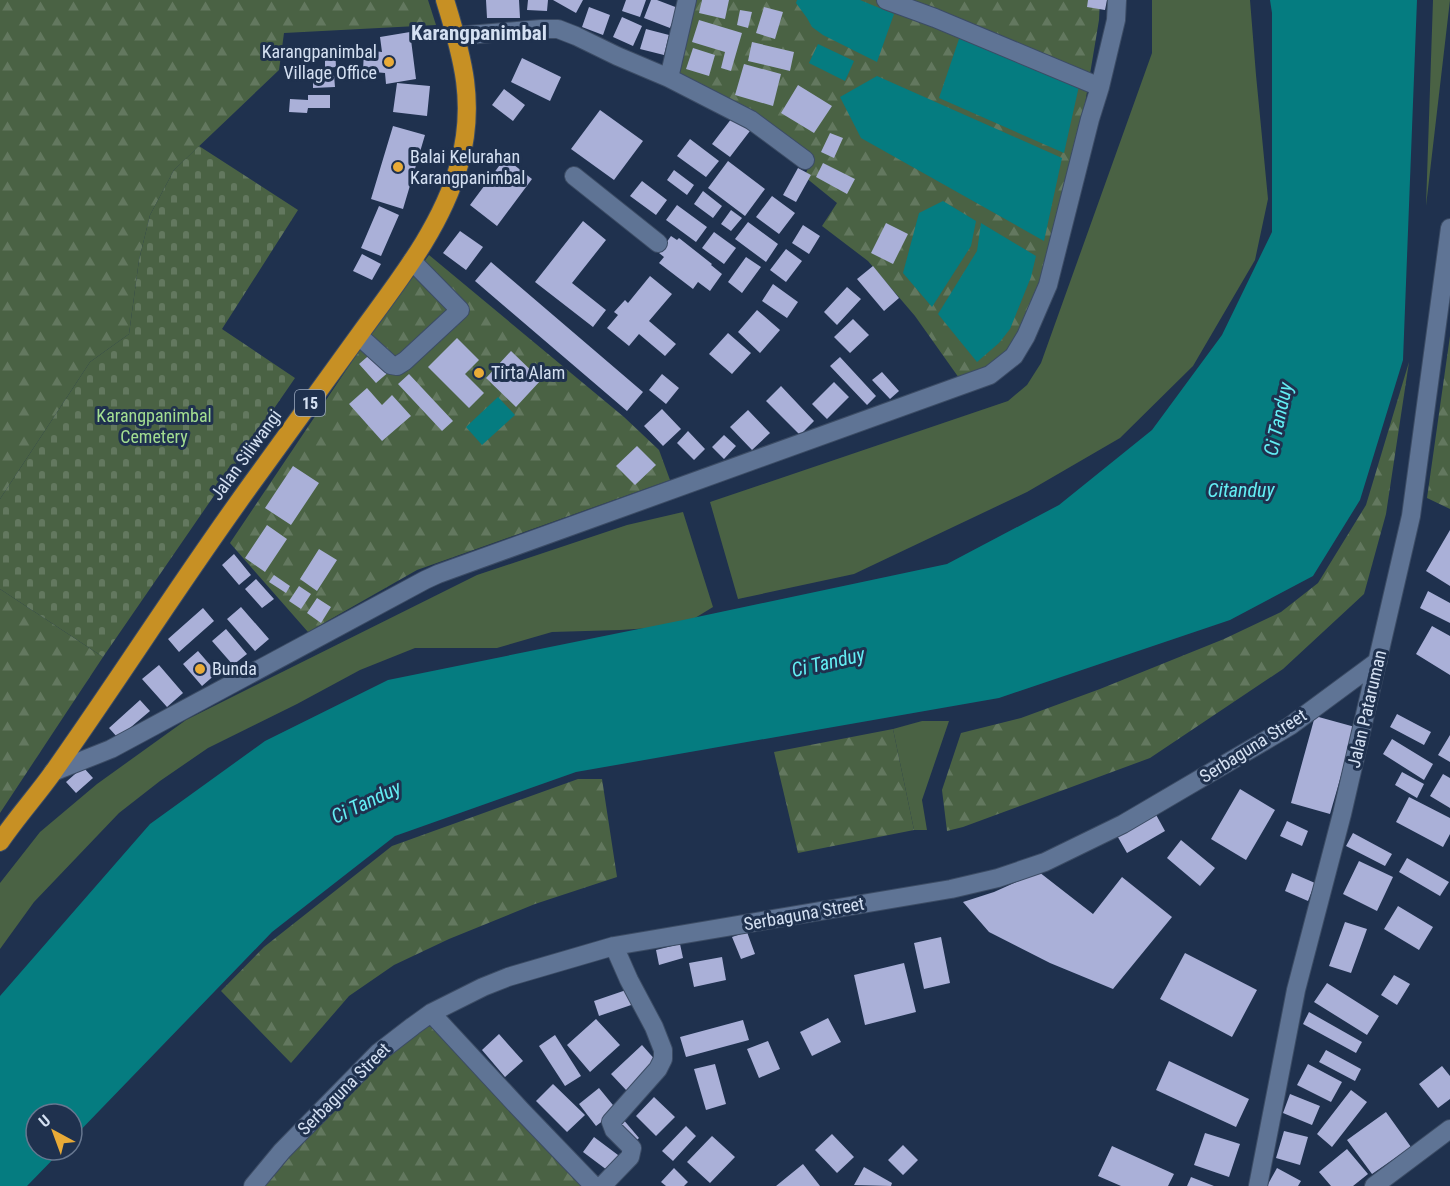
<svg xmlns="http://www.w3.org/2000/svg" width="1450" height="1186" font-family="'Roboto Condensed',sans-serif">
<style>
.green{fill:#4a6244}
.forest{fill:url(#forest-firs)}
.cemetery{fill:url(#cemetery-stones)}
.water{fill:#057c80}
.building{fill:#aab0d8}
.lines{fill:none;stroke-linecap:round;stroke-linejoin:round}
.minor-casing{stroke:#3c4c65;stroke-width:20}
.highway-casing{stroke:#3c4c65;stroke-width:20}
.minor{stroke:#5f7495;stroke-width:18}
.highway{stroke:#c79024;stroke-width:18}
.poi-dot{fill:#e9ab37;stroke:#1f314e;stroke-width:2}
.labels{text-anchor:middle;stroke-width:6;stroke-linejoin:round;paint-order:stroke}
.shield{fill:#1f314e;stroke:#9eacc1;stroke-width:1.5}
.shield-label{font-size:16px;font-weight:bold;fill:#d4e0f2}
.poi-label{font-size:18px;fill:#d4e0f2;stroke:#1f314e;text-anchor:start}
.park-label{font-size:18px;fill:#a3de91;stroke:#1f314e}
.street-label{font-size:18px;fill:#d4e0f2;stroke:#1f314e}
.water-label{font-size:20px;font-style:italic;fill:#63eef4;stroke:#1f314e}
.quarter-label{font-size:21px;font-weight:bold;fill:#d4e0f2;stroke:#1f314e}
</style>
<defs>
<pattern id="forest-firs" width="22" height="20" patternUnits="userSpaceOnUse" patternTransform="scale(1.5)"><rect width="22" height="20" fill="#4a6244"/><path d="M5 1l3.5 6h-7zM16 11l3.5 6h-7z" fill="#63785f"/></pattern>
<pattern id="cemetery-stones" width="16" height="16" patternUnits="userSpaceOnUse" patternTransform="scale(1.5)"><rect width="16" height="16" fill="#4a6244"/><path d="M2 7V4a2 2 0 0 1 4 0v3zM10 15v-3a2 2 0 0 1 4 0v3z" fill="#63785f"/></pattern>
</defs>
<rect width="100%" height="100%" fill="#1f314e"/>
<path class="green" d="M1152,0H1250L1256,75L1268,199L1255,260L1193,366L1120,438L1027,492L854,574L738,599L710,502L1008,401L1027,385L1041,363L1152,53Z
M1433,0H1450L1426,206Z
M683,512L713,607L682,626L620,630L552,632L497,648H415L360,670L297,704L208,748L160,781L119,813L34,902L0,949V883L40,832L97,784L186,720L477,575L627,525Z
M922,721H949L922,800L927,830H914L893,729Z"/>
<path class="forest" d="M0,0H428L436,25L284,33L279,70L174,170L150,215L139,260L129,334L90,362L0,499Z
M695,0H1100L1099,20L1083,116L1042,283L1018,332L1006,351L986,368L959,378L915,316L868,261L822,226L837,203L805,177L811,157L678,75Z
M429,255L624,417L659,450L670,480L417,570L308,632L230,543L369,336Z
M1450,336V509L1427,498Z
M1409,362L1386,514L1364,594L1283,669L1150,758L963,827L947,831L942,790L961,733L1021,718L1100,689L1224,639L1281,612L1318,583L1366,505Z
M0,589L103,657L0,813Z
M893,729L914,830L798,853L774,752Z
M578,779H602L617,877L535,904L449,939L394,965L349,996L291,1063L221,991L264,947L392,846Z
M436,1021L592,1186H265L282,1165L381,1057Z"/>
<path class="cemetery" d="M199,146L298,210L222,329L295,378L103,657L0,589V499L90,362L129,334L139,260L150,215L174,170Z"/>
<path class="water" d="M797,0H860L894,14L877,62L823,35L812,27L807,18L796,3Z
M1270,0H1417L1403,360L1360,500L1313,576L1230,620L999,698L576,772L395,836L272,932L72,1139V1114H36V1150H62L27,1186H0V996L150,824L265,741L388,680L683,620L947,564L1059,505L1152,430L1222,335L1272,232V13Z
M960,36L1079,86L1064,153L939,98Z
M818,44L854,61L845,81L809,63Z
M877,76L1062,158L1044,241L861,138L840,97Z
M943,201L976,221L971,246L932,307L903,273L919,213Z
M981,223L1036,256L1031,277L1010,329L999,343L977,362L938,314L977,251Z
M498,397L515,415L482,445L466,427Z"/>
<path class="building" d="M486,0H519L520,18H487Z
M528,0H548L547,11L527,10Z
M553,0H583L576,13Z
M626,0H646L640,17L622,11Z
M651,0H657L678,8L670,28L644,18Z
M702,0H729L725,19L699,13Z
M1088,0H1107L1105,10L1087,7Z
M589,7L610,15L603,35L582,27Z
M764,7L783,12L775,39L756,33Z
M740,10L752,12L748,28L737,25Z
M622,17L642,26L633,46L613,37Z
M699,20L742,33L731,71L721,68L725,52L692,42Z
M646,29L669,35L664,55L640,49Z
M410,32L416,79L386,84L385,73L363,71L364,50L382,52L380,37Z
M752,42L794,52L790,71L748,61Z
M335,48L336,67L325,68V49Z
M693,48L715,55L709,76L686,69Z
M522,58L561,77L550,101L511,82Z
M744,64L781,74L773,106L735,95Z
M334,75L335,87L313,88V76Z
M397,83L430,86L427,116L393,112Z
M798,85L832,106L814,133L781,113Z
M504,89L525,105L513,121L492,105Z
M308,95H330V108H308L307,113L289,112L290,99L308,100Z
M600,110L643,141L614,180L571,149Z
M735,114L753,127L730,157L712,144Z
M393,126L425,135L403,209L371,199Z
M830,133L843,138L834,158L821,152Z
M690,139L719,161L706,177L677,156Z
M505,158L532,179L497,226L470,205Z
M728,161L765,189L745,216L708,188Z
M823,163L855,179L847,194L816,177Z
M798,168L811,175L796,202L783,195Z
M674,170L694,185L687,195L667,180Z
M642,181L667,200L656,215L630,196Z
M703,191L722,206L713,218L694,204Z
M772,196L795,213L779,234L756,217Z
M677,205L707,227L696,242L666,220Z
M379,206L399,215L381,256L361,248Z
M731,210L742,218L731,231L721,224Z
M583,221L606,240L572,283L606,310L593,327L535,282Z
M748,222L778,244L766,262L735,239Z
M886,223L908,234L893,264L871,253Z
M803,225L820,236L809,254L792,243Z
M460,231L483,247L466,270L443,253Z
M714,232L736,248L724,264L702,248Z
M671,236L677,240L679,238L712,264L711,265L722,274L710,291L698,282L693,289L659,263L664,257L659,253Z
M786,249L802,261L786,282L770,270Z
M362,254L381,264L372,280L353,271Z
M746,257L761,267L742,293L728,282Z
M491,262L643,392L627,411L475,281Z
M873,266L899,298L884,311L857,279Z
M650,276L672,294L649,321L676,344L665,356L639,334L629,346L607,328L618,315L614,312L625,300L628,303Z
M773,284L798,302L787,318L762,301Z
M847,287L861,299L837,325L824,312Z
M757,310L780,330L760,353L738,332Z
M853,319L869,335L850,353L834,337Z
M728,333L751,353L732,374L709,354Z
M457,338L479,360L465,374L484,393L469,408L428,367Z
M374,351L391,370L376,383L359,364Z
M511,351L541,380L516,407L486,378Z
M840,357L876,396L867,405L830,366Z
M882,372L899,391L890,399L872,380Z
M409,374L453,421L442,431L398,384Z
M662,374L679,388L666,404L649,390Z
M834,382L849,397L827,419L812,404Z
M781,386L814,421L800,435L766,401Z
M367,388L382,405L392,395L411,416L382,441L349,404Z
M662,409L681,429L663,446L644,426Z
M748,410L770,433L752,450L730,427Z
M688,431L705,449L694,460L677,443Z
M724,435L736,446L724,459L712,447Z
M637,446L656,465L635,485L616,466Z
M293,466L319,483L291,525L265,508Z
M267,525L287,539L265,572L245,558Z
M1450,530V586L1426,571Z
M319,549L337,560L317,591L300,579Z
M234,554L251,575L239,585L222,565Z
M274,575L290,586L286,593L269,582Z
M256,579L274,599L262,608L245,589Z
M299,586L311,594L301,609L289,601Z
M1428,591L1450,603V623L1420,608Z
M317,598L331,607L321,623L307,613Z
M241,607L269,639L255,651L227,619Z
M203,608L214,621L179,652L168,639Z
M1432,626L1450,636V675L1416,654Z
M226,629L247,654L233,665L212,641Z
M198,651L217,673L202,686L183,664Z
M159,665L183,693L167,707L142,679Z
M140,700L150,711L118,738L109,728Z
M1397,714L1431,732L1424,745L1390,727Z
M1315,716L1355,727L1330,814L1291,803Z
M1450,735V762L1438,755Z
M1392,739L1433,764L1424,780L1383,754Z
M83,767L93,778L76,793L66,782Z
M1402,772L1424,784L1417,798L1395,785Z
M1443,774L1450,778V808L1430,796Z
M1240,789L1275,810L1246,860L1211,839Z
M1409,797L1450,818V834L1443,847L1396,822Z
M1154,811L1165,831L1127,853L1115,832Z
M1287,821L1308,831L1302,846L1280,836Z
M1353,833L1392,854L1385,866L1346,846Z
M1181,840L1215,868L1200,886L1167,858Z
M1407,858L1449,882L1440,896L1399,872Z
M1359,861L1393,877L1377,911L1343,894Z
M1039,872L1093,914L1122,877L1172,917L1113,989L1050,963L989,932L963,902L994,892Z
M1292,873L1315,883L1308,901L1285,891Z
M1398,906L1433,927L1419,950L1384,929Z
M1345,922L1367,929L1351,973L1329,966Z
M747,932L755,954L741,959L732,937Z
M941,937L950,983L924,989L914,943Z
M680,944L683,958L659,965L656,950Z
M1185,953L1257,990L1232,1037L1160,999Z
M722,957L726,980L694,987L689,963Z
M904,963L916,1012L865,1025L854,975Z
M1394,975L1410,984L1397,1005L1381,995Z
M1327,983L1379,1016L1367,1035L1314,1002Z
M632,988L637,1003L599,1016L594,1001Z
M1309,1012L1362,1042L1356,1053L1303,1024Z
M828,1018L841,1042L812,1056L800,1032Z
M596,1019L620,1045L590,1072L567,1045Z
M743,1020L749,1040L686,1057L680,1037Z
M499,1034L523,1061L505,1077L482,1050Z
M555,1035L581,1076L565,1086L539,1046Z
M768,1041L780,1069L759,1078L747,1049Z
M642,1045L658,1063L627,1091L611,1074Z
M1326,1050L1361,1069L1355,1081L1319,1062Z
M1169,1061L1249,1099L1236,1127L1156,1090Z
M715,1064L726,1104L706,1110L694,1069Z
M1308,1064L1342,1082L1331,1102L1297,1085Z
M1442,1066L1450,1076V1099L1438,1108L1419,1084Z
M553,1084L585,1115L567,1132L536,1101Z
M599,1088L617,1110L596,1126L579,1104Z
M1351,1090L1367,1102L1332,1147L1317,1134Z
M1290,1094L1320,1106L1312,1125L1283,1113Z
M654,1097L675,1117L656,1136L636,1116Z
M1386,1112L1411,1147L1372,1174L1347,1140Z
M622,1118L639,1138L625,1151L607,1131Z
M686,1126L696,1136L673,1161L662,1151Z
M1284,1131L1308,1137L1300,1165L1276,1158Z
M1205,1133L1240,1144L1229,1177L1194,1165Z
M832,1134L854,1157L837,1173L815,1150Z
M712,1136L735,1157L710,1183L687,1162Z
M594,1137L622,1158L611,1173L583,1152Z
M903,1145L918,1160L903,1175L888,1160Z
M1112,1146L1174,1174L1168,1186H1121L1098,1176Z
M1347,1149L1368,1174L1353,1186H1331L1319,1172Z
M803,1164L820,1186H776Z
M864,1167L892,1183L891,1186L854,1185Z
M674,1168L688,1182L684,1186H666L661,1182Z
M1277,1168L1301,1181L1298,1186H1267Z
M1191,1177L1214,1186H1187Z"/>
<g class="lines">
<defs>
<path id="minor" d="M886,0L935,18L1100,87
M456,36L541,29H558L576,36L617,56L669,78L751,120L805,160
M669,78L687,0
M574,176L658,243
M359,336L391,365L397,366L405,361L460,310L412,261
M53,772L111,749L425,580L438,574L990,375L1014,356L1026,336L1048,285L1090,119L1100,87L1116,20L1117,0
M431,1013L521,1110L594,1186
M253,1186L282,1151L378,1053L413,1026L431,1013L483,987L508,977L614,946L951,889L998,878L1045,862L1123,824L1290,726L1378,661
M602,1186L630,1157L632,1148L614,1130L611,1122L658,1069L663,1059V1050L654,1027L629,980L614,946
M1258,1186L1296,990L1342,814L1411,516L1450,228
M1374,1186L1450,1129"/>
<path id="highway" d="M0,842C17,817 37,795 54,771C124,672 188,570 260,472C294,425 328,378 362,331C399,280 441,228 459,165C476,104 463,58 445,0"/>
</defs>
<use href="#minor" class="minor-casing"/>
<use href="#highway" class="highway-casing"/>
<use href="#minor" class="minor"/>
<use href="#highway" class="highway"/>
</g>
<g class="poi-dot">
<circle cx="389" cy="62" r="6"/>
<circle cx="398" cy="167" r="6"/>
<circle cx="479" cy="373" r="6"/>
<circle cx="200" cy="669" r="6"/>
</g>
<g class="labels">
<rect class="shield" x="295" y="390" width="30" height="26" rx="4.5"/>
<g class="shield-label">
<text x="310" y="409">15</text>
</g>
<g class="poi-label">
<text x="377" y="58" text-anchor="end">Karangpanimbal<tspan x="377" dy="21">Village Office</tspan></text>
<text x="410" y="163">Balai Kelurahan<tspan x="410" dy="21">Karangpanimbal</tspan></text>
<text x="491" y="379">Tirta Alam</text>
<text x="212" y="675">Bunda</text>
</g>
<g class="park-label">
<text x="154" y="422">Karangpanimbal<tspan x="154" dy="21">Cemetery</tspan></text>
</g>
<g class="street-label">
<text transform="translate(246 455) rotate(-54)" y="6">Jalan Siliwangi</text>
<text transform="translate(1367 709) rotate(-77)" y="6">Jalan Pataruman</text>
<text transform="translate(1253 746) rotate(-32)" y="6">Serbaguna Street</text>
<text transform="translate(804 914) rotate(-10)" y="6">Serbaguna Street</text>
<text transform="translate(344 1089) rotate(-45)" y="6">Serbaguna Street</text>
</g>
<g class="water-label">
<text transform="translate(1278 419) rotate(-78)" y="7">Ci Tanduy</text>
<text x="1241" y="497">Citanduy</text>
<text transform="translate(828 662) rotate(-13)" y="7">Ci Tanduy</text>
<text transform="translate(366 802) rotate(-25)" y="7">Ci Tanduy</text>
</g>
<g class="quarter-label">
<text x="479" y="40">Karangpanimbal</text>
</g>
</g>
<g transform="translate(54 1132) rotate(319)"><circle r="28" fill="#1f314e" stroke="#677790" stroke-width="1.5"/>
<path d="M0-4.5L10 22L0 15L-10 22Z" fill="#e9ab37"/>
<text y="-9" font-size="16" font-weight="bold" text-anchor="middle" fill="#d4e0f2">U</text>
</g>
</svg>
